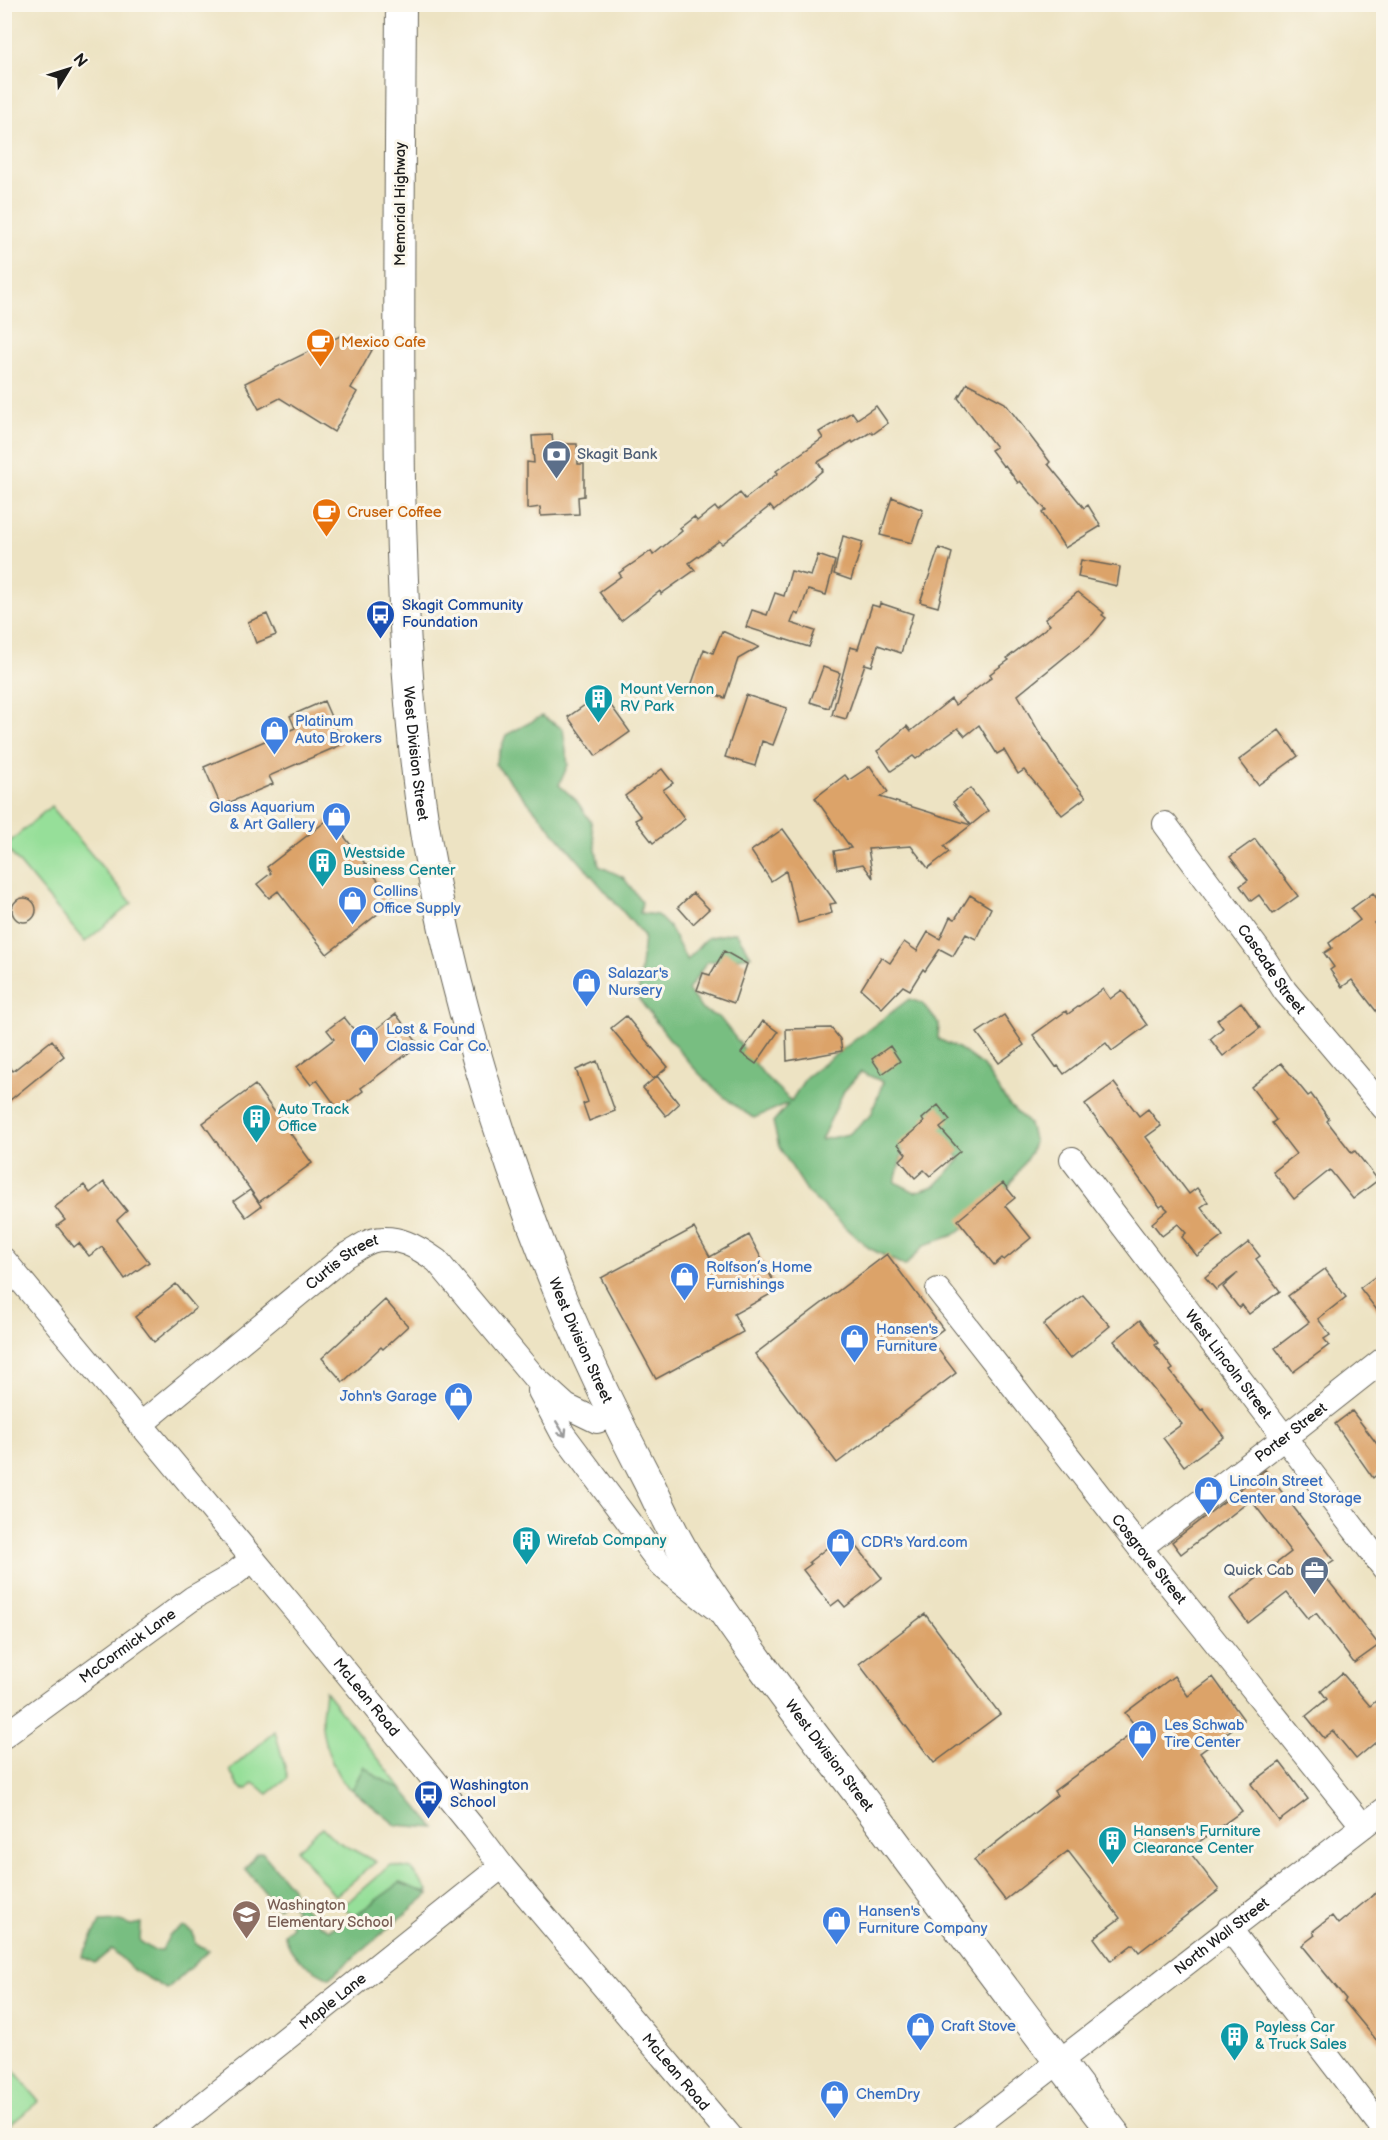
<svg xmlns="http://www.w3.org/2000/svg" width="1388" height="2140" font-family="'Balsamiq Sans',sans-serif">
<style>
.green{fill:#96df99;stroke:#597e5a;stroke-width:1.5}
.forest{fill:#78be81;stroke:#4a6d4e;stroke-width:1.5;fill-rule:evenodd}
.building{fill:#dca369}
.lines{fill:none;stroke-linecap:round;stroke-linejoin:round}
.minor-casing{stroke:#656256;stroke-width:26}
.major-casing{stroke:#656256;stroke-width:32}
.minor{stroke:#fff;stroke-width:24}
.major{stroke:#fff;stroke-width:30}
.oneway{stroke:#999}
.labels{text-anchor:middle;stroke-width:6;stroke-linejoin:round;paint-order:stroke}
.street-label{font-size:15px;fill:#1c1c1c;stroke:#fbf7ec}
.food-label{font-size:15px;fill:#c56008;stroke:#fbf7ec;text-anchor:start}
.service-label{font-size:15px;fill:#4e5e75;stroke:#fbf7ec;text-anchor:start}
.transit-label{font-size:15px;fill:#164399;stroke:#fbf7ec;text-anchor:start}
.culture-label{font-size:15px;fill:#0d838f;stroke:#fbf7ec;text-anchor:start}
.shop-label{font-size:15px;fill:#366cbe;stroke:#fbf7ec;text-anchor:start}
.education-label{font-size:15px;fill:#785e54;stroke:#fbf7ec;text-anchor:start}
</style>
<rect width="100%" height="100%" fill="#fbf7ec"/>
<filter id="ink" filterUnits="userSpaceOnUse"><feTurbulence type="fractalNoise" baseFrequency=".0167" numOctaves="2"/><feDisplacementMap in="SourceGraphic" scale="12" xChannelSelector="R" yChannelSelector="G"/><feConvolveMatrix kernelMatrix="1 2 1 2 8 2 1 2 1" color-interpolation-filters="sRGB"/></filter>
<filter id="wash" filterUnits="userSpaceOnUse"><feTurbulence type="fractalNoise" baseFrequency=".008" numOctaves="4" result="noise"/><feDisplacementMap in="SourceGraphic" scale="24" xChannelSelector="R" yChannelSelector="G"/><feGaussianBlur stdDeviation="1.35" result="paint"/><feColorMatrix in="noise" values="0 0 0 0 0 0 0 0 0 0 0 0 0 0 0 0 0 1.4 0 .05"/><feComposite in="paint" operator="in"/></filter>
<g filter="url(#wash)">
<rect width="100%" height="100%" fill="#ede3c3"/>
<path class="green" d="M51,806L132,903L85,942L5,846Z
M325,1691L403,1790L377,1777L364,1767L352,1790C337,1782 323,1743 322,1726C321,1715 324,1702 325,1691Z
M275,1731L288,1778L268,1794L253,1783L248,1789H242L236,1783L230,1770Z
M322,1827L335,1840L376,1862L335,1896L297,1850Z
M390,1865L411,1869L428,1891L425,1893L400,1883L353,1917L343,1906Z
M4,2058L39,2101L5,2129H4Z"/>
<path class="forest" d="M542,716L563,729L568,765L559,785L576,800L591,822L599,866L623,877L642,902L640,913L657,915L669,927L687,960L707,938L736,932L751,956L707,962L688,990L702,1010L720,1018L765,1076L791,1101L806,1077L909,999L922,1003L939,1024L938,1039L960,1049L983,1066L1009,1105L1029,1124L1034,1142L1031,1152L1000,1200L954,1235L925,1245L905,1266L869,1248L809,1194L779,1147L773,1122L789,1103L754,1118C706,1090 671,1042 638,998L644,936L495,764L506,735ZM861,1072L883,1082L871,1115L849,1134L821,1140L844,1091ZM930,1125L960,1159L935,1186L915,1192L895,1182L906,1138Z
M364,1766L377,1777L403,1790L435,1828L396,1825L352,1790Z
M262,1852L292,1888L295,1901L311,1913L320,1925L329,1930L353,1917L400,1883L429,1894L329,1978C306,1966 291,1959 284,1933L292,1926L289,1921L296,1910L286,1900L278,1908L245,1869L256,1854Z
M120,1921L131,1925L141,1923L140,1941L153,1950H162L170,1934L184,1927L193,1933L195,1944L209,1950L167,1989L133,1970L112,1949L95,1963L82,1957L100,1922Z"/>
<g id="blocks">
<path class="building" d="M342,335L372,350L351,388L357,392L334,432L280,398L259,409L245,383Z
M967,383L1005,403L1050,462L1048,464L1084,508L1088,505L1101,526L1065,548L1042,513L1046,510L1020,481L1018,483L1005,465L1003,466L991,450L996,447L958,398Z
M876,406L888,423L873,434L871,432L853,443L852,441L818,462L823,470L774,511L770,506L722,544L719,541L689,563L695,570L661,594L660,591L621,621L599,592L621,576L619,573L651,551L653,555L682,531L680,528L694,517L697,521L715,507L718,511L740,493L745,499L778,473L776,471L823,438L819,432L852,412L857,419Z
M552,435L553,444H577L578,464H584V496L578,497L579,514L541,516L540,507L527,509V462L534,463L532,436Z
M892,497L923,510L912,543L880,535Z
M843,536L863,542L851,580L834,574Z
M939,548L952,553L938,607L920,602Z
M818,555L835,561L826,595L808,590L799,615L795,613L791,623L815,631L809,647L746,627L752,610L767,615L775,593L784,596L791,571L811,576Z
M1081,560L1120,567L1117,586L1078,577Z
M1078,592L1104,613L1102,615L1106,618L1093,634L1018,695L1038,730L1061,766L1086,797L1062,815L1024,770L1018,774L1004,750L997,754L979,725L965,736L958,728L916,759L913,756L891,771L877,751L880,749L907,726L911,731L951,699L955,705L992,677L990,674L1009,660L1007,658L1050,625L1045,619Z
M880,603L913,614L901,653L878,645L872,666L865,664L846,719L832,715L850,647L858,649L872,605L879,607Z
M267,614L276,635L256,643L248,622Z
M722,631L759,647L738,659L725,698L691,686L704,649L713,653Z
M823,667L840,673L829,708L810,702Z
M602,693L630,732L596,756L568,717Z
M746,695L787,708L773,745L762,741L755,766L725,757Z
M324,701L343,744L269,776L273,784L221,806L204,767L295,728L290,716Z
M1279,730L1298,756L1258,785L1239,760Z
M870,766L888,792L880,797L971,825L944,846L949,852L928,868L911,846L868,849L873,878L863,864L837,869L834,851L851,848L815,798L845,775L849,780Z
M662,769L673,783L663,790L685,819L653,843L635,820L641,817L625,796Z
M970,788L988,811L971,825L953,802Z
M330,818L394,901L327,954L278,891L269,898L257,884L271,873L267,867Z
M783,829L836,903L830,904L832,913L798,923L786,871L771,881L751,851Z
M1255,839L1298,896L1273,914L1259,895L1251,901L1240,886L1248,880L1230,857Z
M693,893L709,909L693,924L678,907Z
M1373,893L1383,907V916L1374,923L1383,936V1020L1352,980L1342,987L1330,970L1334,967L1324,953L1332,948L1329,943L1360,920L1351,909Z
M970,895L991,908L976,939L966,934L953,956L940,949L925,971L923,969L910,990L903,986L882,1008L861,989L881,957L890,963L904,942L917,951L928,932L940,939L950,917L955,919Z
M12 910a12 12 0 1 1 24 0a12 12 0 1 1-24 0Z
M724,951L747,964L734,1003L697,990L703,973L710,975Z
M1103,989L1110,999L1122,990L1147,1025L1112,1051L1106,1043L1064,1074L1058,1066L1056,1067L1033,1035L1066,1011L1068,1014Z
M1241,1002L1260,1028L1223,1056L1210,1039L1223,1028L1217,1020Z
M396,1014L419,1045L361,1088L363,1091L338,1109L317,1080L311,1085L297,1067L334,1039L327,1030L344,1017L362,1040Z
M1004,1015L1024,1045L999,1063L977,1033Z
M626,1016L668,1067L653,1079L611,1028Z
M763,1021L778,1032L756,1064L741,1053Z
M831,1028L840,1039L842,1051L787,1061L786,1029Z
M52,1040L64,1056L4,1105V1060L13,1071Z
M890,1046L900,1061L882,1074L872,1059Z
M597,1061L615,1111L589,1121L583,1104L588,1102L576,1070Z
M1281,1063L1308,1096L1311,1094L1329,1119L1327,1121L1352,1153L1355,1151L1378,1180L1353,1199L1330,1170L1294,1199L1273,1172L1296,1154L1272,1123L1276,1120L1251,1087Z
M657,1076L679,1104L666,1116L643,1088Z
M1114,1083L1139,1116L1148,1109L1161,1126L1146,1137L1189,1194L1197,1188L1208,1202L1201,1207L1223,1236L1197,1256L1182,1237L1186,1233L1178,1224L1162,1236L1152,1223L1168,1210L1163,1205L1160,1207L1085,1104Z
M255,1085L312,1163L259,1202L203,1123Z
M938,1105L950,1120L940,1128L960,1151L930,1176L924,1170L915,1178L900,1160L906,1154L898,1144L924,1122L922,1119Z
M104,1182L127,1211L117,1220L149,1262L125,1279L102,1247L89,1256L79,1243L74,1247L57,1226L65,1220L55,1207L84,1185L90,1193Z
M1003,1183L1015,1198L1005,1206L1031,1238L1004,1260L1002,1258L994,1265L958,1220Z
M250,1190L261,1206L246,1217L234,1201Z
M694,1228L710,1257L749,1235L778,1290L734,1314L743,1332L656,1379L601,1278Z
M1249,1242L1260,1256L1256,1259L1280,1291L1249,1314L1242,1305L1239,1308L1223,1287L1238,1273L1216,1290L1205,1277Z
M887,1254L943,1329L930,1339L956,1373L837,1463L755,1354Z
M1325,1269L1346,1297L1318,1319L1330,1335L1324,1339L1329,1345L1293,1372L1275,1348L1309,1322L1288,1296Z
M1383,1271V1318L1360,1288Z
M176,1284L196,1308L154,1342L135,1317Z
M1083,1295L1110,1326L1070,1359L1043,1325Z
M385,1300L408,1326L383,1349L381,1347L343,1382L322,1358Z
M1140,1320L1158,1343L1155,1345L1173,1369L1170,1371L1201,1410L1203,1409L1224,1437L1184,1466L1163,1438L1182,1424L1114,1341Z
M1352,1411L1383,1452V1469L1373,1478L1335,1424Z
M1265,1470L1334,1560L1320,1570L1379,1645L1354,1663L1316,1613L1308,1619L1287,1593L1248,1623L1230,1599L1291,1552L1251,1500L1181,1554L1172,1542Z
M846,1533L882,1578L845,1607L839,1600L831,1606L803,1570L811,1564L809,1562Z
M925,1614L1000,1714L934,1763L859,1664Z
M1342,1673L1370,1706L1383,1695V1736L1356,1759L1333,1731L1324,1738L1306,1716L1327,1699L1321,1691Z
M1174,1676L1188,1696L1213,1677L1244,1720L1200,1753L1242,1811L1188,1850L1219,1890L1139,1952L1133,1944L1111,1961L1094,1938L1120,1918L1068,1851L1005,1900L974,1860L1057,1795L1054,1791L1138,1729L1125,1713Z
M1280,1762L1308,1799L1279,1821L1251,1784Z
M1383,1887V2048L1344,2001L1346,1999L1302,1945L1315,1935L1313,1931L1332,1916L1338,1924Z"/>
</g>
</g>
<g filter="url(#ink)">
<use href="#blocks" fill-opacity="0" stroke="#656256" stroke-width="1.5"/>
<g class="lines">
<defs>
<g id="minor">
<path id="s1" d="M1165,824L1260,952L1285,991L1384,1108"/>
<path id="s2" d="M1072,1159L1384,1568"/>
<path id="s3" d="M4,1260L297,1612L474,1829L502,1866L730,2136"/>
<path id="s4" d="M938,1290L1140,1548L1363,1826"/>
<path d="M540,1391L563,1434L661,1565L714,1607"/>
<path id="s5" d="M140,1425L346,1255C354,1251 363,1244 371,1241C396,1234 418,1247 437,1261L534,1377L566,1406L597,1421L614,1415"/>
<path id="s6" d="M1140,1548L1284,1438L1384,1359"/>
<path id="s7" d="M4,1736L193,1598L230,1577L253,1559"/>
<path d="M1229,1928L1384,2130"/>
<path id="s8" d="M164,2136L502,1866"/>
<path id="s9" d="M963,2136L1384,1810"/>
</g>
<g id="major">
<path id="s10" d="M401,4C400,164 398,324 400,483C403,604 407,725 427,844C455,1002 502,1154 563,1302C589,1363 617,1422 648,1481C660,1505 671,1531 685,1554C741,1642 807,1726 870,1809C951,1918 1033,2028 1116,2136"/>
</g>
</defs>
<use href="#minor" class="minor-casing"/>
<use href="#major" class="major-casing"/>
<use href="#minor" class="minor"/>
<use href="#major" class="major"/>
</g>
<defs><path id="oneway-shaft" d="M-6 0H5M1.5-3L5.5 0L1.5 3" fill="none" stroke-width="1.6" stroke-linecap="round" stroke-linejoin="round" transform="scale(1.5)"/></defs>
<use class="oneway" href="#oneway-shaft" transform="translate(561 1429) rotate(58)"/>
</g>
<defs>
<symbol id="cafe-pin" viewBox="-11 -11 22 30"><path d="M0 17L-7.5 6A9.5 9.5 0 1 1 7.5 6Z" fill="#e8710a" stroke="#fbf7ec"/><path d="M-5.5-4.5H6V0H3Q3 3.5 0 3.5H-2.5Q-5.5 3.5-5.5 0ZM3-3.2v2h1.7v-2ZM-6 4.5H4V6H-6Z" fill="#fff"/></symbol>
<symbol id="bank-pin" viewBox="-11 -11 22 30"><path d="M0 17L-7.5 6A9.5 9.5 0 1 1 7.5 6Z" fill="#5c6f8a" stroke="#fbf7ec"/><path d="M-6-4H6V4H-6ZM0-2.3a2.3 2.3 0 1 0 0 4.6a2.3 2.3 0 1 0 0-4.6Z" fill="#fff"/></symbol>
<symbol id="bus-pin" viewBox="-11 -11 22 30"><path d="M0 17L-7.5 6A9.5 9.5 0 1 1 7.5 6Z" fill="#1a4fb4" stroke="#fbf7ec"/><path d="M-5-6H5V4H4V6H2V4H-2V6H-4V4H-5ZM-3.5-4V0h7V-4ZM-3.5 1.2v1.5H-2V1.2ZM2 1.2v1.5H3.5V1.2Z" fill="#fff"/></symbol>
<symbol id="building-pin" viewBox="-11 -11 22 30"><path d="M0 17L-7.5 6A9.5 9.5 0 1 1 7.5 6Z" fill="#0f9aa8" stroke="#fbf7ec"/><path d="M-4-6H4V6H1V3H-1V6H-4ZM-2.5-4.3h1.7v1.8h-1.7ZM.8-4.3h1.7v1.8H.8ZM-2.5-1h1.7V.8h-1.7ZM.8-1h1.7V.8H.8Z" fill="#fff"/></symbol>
<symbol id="shop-pin" viewBox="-11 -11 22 30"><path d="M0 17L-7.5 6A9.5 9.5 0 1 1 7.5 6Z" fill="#3f7fe0" stroke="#fbf7ec"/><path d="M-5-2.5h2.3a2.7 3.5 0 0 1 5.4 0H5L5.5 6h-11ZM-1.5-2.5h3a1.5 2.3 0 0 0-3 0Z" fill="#fff"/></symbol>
<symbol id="office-pin" viewBox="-11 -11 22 30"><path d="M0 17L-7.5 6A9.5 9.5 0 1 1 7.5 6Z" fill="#5c6f8a" stroke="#fbf7ec"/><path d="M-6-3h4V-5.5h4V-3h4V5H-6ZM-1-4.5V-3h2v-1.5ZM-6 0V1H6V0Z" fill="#fff"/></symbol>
<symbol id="school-pin" viewBox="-11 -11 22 30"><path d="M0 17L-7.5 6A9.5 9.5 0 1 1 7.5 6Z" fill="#8d6e63" stroke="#fbf7ec"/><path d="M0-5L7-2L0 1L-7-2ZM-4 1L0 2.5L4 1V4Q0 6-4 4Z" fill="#fff"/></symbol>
</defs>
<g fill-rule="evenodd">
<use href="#cafe-pin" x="304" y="326" width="33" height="45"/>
<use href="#bank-pin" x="540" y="438" width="33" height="45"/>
<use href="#cafe-pin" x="310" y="496" width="33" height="45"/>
<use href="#bus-pin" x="364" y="598" width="33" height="45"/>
<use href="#building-pin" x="582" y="682" width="33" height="45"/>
<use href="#shop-pin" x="258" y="714" width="33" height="45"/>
<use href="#shop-pin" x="320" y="800" width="33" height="45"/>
<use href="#building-pin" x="306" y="846" width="33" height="45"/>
<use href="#shop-pin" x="336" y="884" width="33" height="45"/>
<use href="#shop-pin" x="570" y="966" width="33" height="45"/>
<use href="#shop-pin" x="348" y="1022" width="33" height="45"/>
<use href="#building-pin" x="240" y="1102" width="33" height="45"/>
<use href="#shop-pin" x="668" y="1260" width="33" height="45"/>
<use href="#shop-pin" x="838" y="1322" width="33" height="45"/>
<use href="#shop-pin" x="442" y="1380" width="33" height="45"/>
<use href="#shop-pin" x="1192" y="1474" width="33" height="45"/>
<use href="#building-pin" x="510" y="1524" width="33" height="45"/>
<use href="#shop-pin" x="824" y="1526" width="33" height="45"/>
<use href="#office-pin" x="1298" y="1554" width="33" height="45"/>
<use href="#shop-pin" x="1126" y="1718" width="33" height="45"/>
<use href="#bus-pin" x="412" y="1778" width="33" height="45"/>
<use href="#building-pin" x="1096" y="1824" width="33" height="45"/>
<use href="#school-pin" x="230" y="1898" width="33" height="45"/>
<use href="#shop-pin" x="820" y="1904" width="33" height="45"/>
<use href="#shop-pin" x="904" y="2010" width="33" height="45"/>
<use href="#building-pin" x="1218" y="2020" width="33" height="45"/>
<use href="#shop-pin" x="818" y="2078" width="33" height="45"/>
</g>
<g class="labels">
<g class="street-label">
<text transform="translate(400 204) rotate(-90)" y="5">Memorial Highway</text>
<text dy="5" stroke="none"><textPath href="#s10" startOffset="750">West Division Street</textPath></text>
<text dy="5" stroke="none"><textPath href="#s1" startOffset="180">Cascade Street</textPath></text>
<text dy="5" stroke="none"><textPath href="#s5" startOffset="260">Curtis Street</textPath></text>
<text dy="5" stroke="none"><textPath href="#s10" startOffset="1362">West Division Street</textPath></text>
<text dy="5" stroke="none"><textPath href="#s2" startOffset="258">West Lincoln Street</textPath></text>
<text dy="5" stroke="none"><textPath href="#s6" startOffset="190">Porter Street</textPath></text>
<text dy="5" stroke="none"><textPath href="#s4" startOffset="342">Cosgrove Street</textPath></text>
<text dy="5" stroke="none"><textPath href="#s7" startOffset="153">McCormick Lane</textPath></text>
<text dy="5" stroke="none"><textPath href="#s3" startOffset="568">McLean Road</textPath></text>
<text dy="5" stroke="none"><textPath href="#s10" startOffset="1848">West Division Street</textPath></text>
<text dy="5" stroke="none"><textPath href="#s9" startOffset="327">North Wall Street</textPath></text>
<text dy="5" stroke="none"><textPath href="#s8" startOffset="216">Maple Lane</textPath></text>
<text dy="5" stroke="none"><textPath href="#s3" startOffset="1054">McLean Road</textPath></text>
</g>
<g class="food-label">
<text x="341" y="347">Mexico Cafe</text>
<text x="347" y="517">Cruser Coffee</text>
</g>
<g class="service-label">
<text x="577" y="459">Skagit Bank</text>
<text x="1294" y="1575" text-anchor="end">Quick Cab</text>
</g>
<g class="transit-label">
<text x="402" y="610">Skagit Community<tspan x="402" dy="17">Foundation</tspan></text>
<text x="450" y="1790">Washington<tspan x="450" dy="17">School</tspan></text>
</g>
<g class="culture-label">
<text x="620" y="694">Mount Vernon<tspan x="620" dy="17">RV Park</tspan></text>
<text x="343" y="858">Westside<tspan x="343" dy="17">Business Center</tspan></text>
<text x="278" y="1114">Auto Track<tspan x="278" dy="17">Office</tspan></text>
<text x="547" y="1545">Wirefab Company</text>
<text x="1133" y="1836">Hansen's Furniture<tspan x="1133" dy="17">Clearance Center</tspan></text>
<text x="1255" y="2032">Payless Car<tspan x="1255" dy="17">&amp; Truck Sales</tspan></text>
</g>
<g class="shop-label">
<text x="295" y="726">Platinum<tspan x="295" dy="17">Auto Brokers</tspan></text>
<text x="315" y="812" text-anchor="end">Glass Aquarium<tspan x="315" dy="17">&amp; Art Gallery</tspan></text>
<text x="373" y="896">Collins<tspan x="373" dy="17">Office Supply</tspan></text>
<text x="608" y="978">Salazar's<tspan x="608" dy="17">Nursery</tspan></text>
<text x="386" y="1034">Lost &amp; Found<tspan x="386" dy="17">Classic Car Co.</tspan></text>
<text x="706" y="1272">Rolfson’s Home<tspan x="706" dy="17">Furnishings</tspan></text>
<text x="876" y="1334">Hansen's<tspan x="876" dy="17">Furniture</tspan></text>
<text x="437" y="1401" text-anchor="end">John's Garage</text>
<text x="1229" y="1486">Lincoln Street<tspan x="1229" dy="17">Center and Storage</tspan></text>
<text x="861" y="1547">CDR's Yard.com</text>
<text x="1164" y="1730">Les Schwab<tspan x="1164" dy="17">Tire Center</tspan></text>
<text x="858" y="1916">Hansen's<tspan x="858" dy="17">Furniture Company</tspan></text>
<text x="941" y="2031">Craft Stove</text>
<text x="856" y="2099">ChemDry</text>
</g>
<g class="education-label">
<text x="267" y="1910">Washington<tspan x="267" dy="17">Elementary School</tspan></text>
</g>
</g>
<rect width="1388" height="2140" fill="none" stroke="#fbf7ec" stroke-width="24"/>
<g transform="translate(69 69) rotate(52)" stroke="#fbf7ec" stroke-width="4.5" paint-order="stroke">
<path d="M0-4.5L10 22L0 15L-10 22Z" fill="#1c1c1c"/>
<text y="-9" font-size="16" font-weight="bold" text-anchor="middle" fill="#1c1c1c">N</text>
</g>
</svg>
